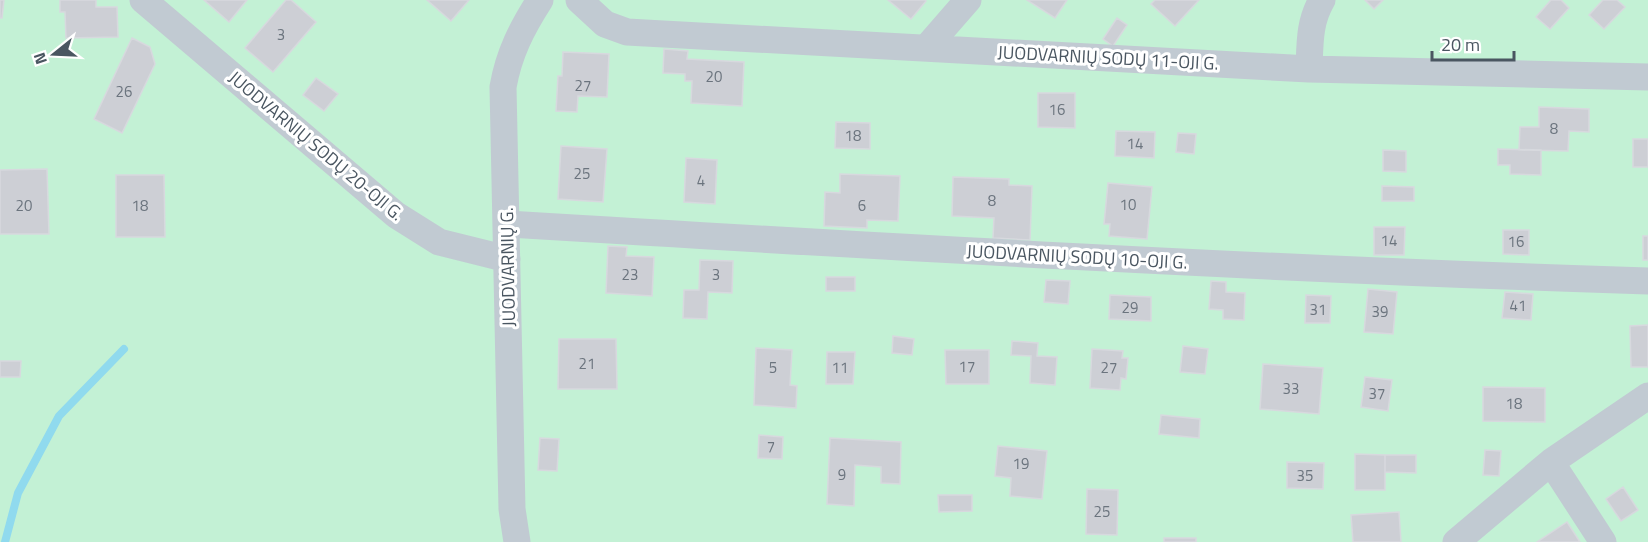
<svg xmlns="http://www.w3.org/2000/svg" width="1648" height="542" font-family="'Titillium Web',sans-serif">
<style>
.green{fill:#c3f1d5}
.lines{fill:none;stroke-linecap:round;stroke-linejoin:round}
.stream{stroke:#90daee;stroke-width:8}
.building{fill:#cdcfd5;stroke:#d7d9de;stroke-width:1.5}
.minor{stroke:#c1cad2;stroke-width:27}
.labels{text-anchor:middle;stroke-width:6;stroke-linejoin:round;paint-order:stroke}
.number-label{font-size:15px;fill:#6b747e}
.street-label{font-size:18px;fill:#4a5661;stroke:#fff}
</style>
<rect width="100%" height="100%" fill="#f5f3f3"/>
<path class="green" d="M0,0H1648V542H0Z"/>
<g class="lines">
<path class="stream" d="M5,542L18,493L59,416L124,349"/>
</g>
<path class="building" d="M0,0H4L2,18H0Z
M60,0H96V7H117L118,37L66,38L65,12H60Z
M204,0H247L229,22Z
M286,0H291L316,22L273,72L245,48Z
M427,0H469L451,21Z
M888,0H925L926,1L911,19Z
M1027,0H1067L1055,18Z
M1155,0H1199L1175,26L1151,4Z
M1365,0H1383L1374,9Z
M1551,0H1561L1569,8L1550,29L1536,17Z
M1603,0H1617L1625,7L1604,29L1589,15Z
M1117,18L1127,25L1113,46L1103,39Z
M132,38L150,47L155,64L122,133L94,119Z
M664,49L688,51L687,59L744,62L742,106L691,103L692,81H685V74L663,73Z
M563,52L609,54L607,97L578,96L577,112L556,111L558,76H562Z
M316,78L338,94L324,111L303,95Z
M1038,93H1075V128L1038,127Z
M1539,107L1589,109V132L1569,131L1568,151L1519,150L1520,127H1539Z
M836,122L870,123V149L835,148Z
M1116,131L1155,132L1154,158L1115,156Z
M1178,133L1196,134L1194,154L1176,152Z
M1633,139H1648V167H1633Z
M561,146L607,149L603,202L558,199Z
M1498,149L1541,150V175L1510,174V165H1498Z
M1383,150L1406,151V172L1383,171Z
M686,158L717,160L715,204L684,202Z
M47,169L49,234H0V170Z
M840,174L900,176L898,221L867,220V228L824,226L825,192L840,193Z
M116,175H164L165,237H116Z
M953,177L1009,179V185L1032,186L1030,240L993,238L994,218L952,216Z
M1108,183L1152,187L1147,239L1109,236L1110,224H1104Z
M1382,186L1414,187V201H1382Z
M1374,227H1405L1404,255H1374Z
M1503,230H1529V255L1503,254Z
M1643,236H1648V260H1643Z
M608,246L627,247L626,256L654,257L652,296L606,293Z
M700,260L733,261L732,293L708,292L707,319L683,318L684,290H699Z
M826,277H855V291H826Z
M1046,280L1070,281L1068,304L1044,302Z
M1211,281L1226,282V292L1245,293L1244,320L1223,319V310L1209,309Z
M1368,289L1397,292L1393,334L1364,332Z
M1505,292L1533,294L1531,320L1502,318Z
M1110,295L1151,297V321L1109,319Z
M1306,295L1331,296L1330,323H1305Z
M1648,325V367H1631L1630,326Z
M893,336L914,339L912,355L892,353Z
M559,339H616L617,389H558Z
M1012,341L1038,343L1037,356L1057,357L1055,385L1030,383L1031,356L1011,355Z
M1183,346L1208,349L1205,374L1180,372Z
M756,348L792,350L790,385L797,386L796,408L754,405Z
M1092,349L1123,351L1122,358H1128L1126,379L1121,378L1120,390L1090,388Z
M945,350H989V384H946Z
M827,352H855L853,384H826Z
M0,361H21L20,377H0Z
M1263,364L1323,368L1319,414L1260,409Z
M1365,377L1392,380L1388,411L1361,407Z
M1483,387L1545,388V422L1483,421Z
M1161,415L1200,419L1199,438L1159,434Z
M759,435L783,437L782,459L758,458Z
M540,438L559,439L557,471L538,470Z
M830,438L901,442L900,484L881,483V467L855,465L854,506L827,504Z
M998,446L1047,451L1042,499L1010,496L1011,478L995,476Z
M1485,450L1501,451L1499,476L1483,475Z
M1355,454L1385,455V490H1355Z
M1385,455H1416V473L1385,472Z
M1287,462L1324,463L1323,489L1287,488Z
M1623,487L1638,510L1621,521L1606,499Z
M1087,489L1118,490L1117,535L1086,534Z
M938,495H972V511L939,512Z
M1399,512L1401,542H1353L1351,515Z
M1567,522L1580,542H1537Z
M1164,538H1196V542H1164Z"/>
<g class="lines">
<path class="minor" d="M143,0L396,215L439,242L507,259
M579,0L605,24L627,32L1309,69L1648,77
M927,47L968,0
M1309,69C1310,44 1309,22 1322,0
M507,224C887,247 1267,269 1648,281
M1551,462L1603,542
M517,542L512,509L503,87C509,53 522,28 540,0
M1456,542L1551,462L1648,396"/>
</g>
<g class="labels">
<g class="number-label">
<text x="281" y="40">3</text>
<text x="714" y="82">20</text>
<text x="583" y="91">27</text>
<text x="124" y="97">26</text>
<text x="1057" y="115">16</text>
<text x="1554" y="134">8</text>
<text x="853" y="141">18</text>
<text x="1135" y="149">14</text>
<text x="582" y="179">25</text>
<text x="701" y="186">4</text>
<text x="992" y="206">8</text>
<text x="1128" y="210">10</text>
<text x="24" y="211">20</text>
<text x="140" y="211">18</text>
<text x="862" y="211">6</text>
<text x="1389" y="246">14</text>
<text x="1516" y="247">16</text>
<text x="630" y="280">23</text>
<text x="716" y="280">3</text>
<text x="1518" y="311">41</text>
<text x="1130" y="313">29</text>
<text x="1318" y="315">31</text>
<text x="1380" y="317">39</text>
<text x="587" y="369">21</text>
<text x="967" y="372">17</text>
<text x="773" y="373">5</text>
<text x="840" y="373">11</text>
<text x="1109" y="373">27</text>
<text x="1291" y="394">33</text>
<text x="1377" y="399">37</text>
<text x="1514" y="409">18</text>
<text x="771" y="452">7</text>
<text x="1021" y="469">19</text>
<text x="842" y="480">9</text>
<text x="1305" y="481">35</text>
<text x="1102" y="517">25</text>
</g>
<g class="street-label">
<text transform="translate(1108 58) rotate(3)" y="6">JUODVARNIŲ SODŲ 11-OJI G.</text>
<text transform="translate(316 146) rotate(40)" y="6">JUODVARNIŲ SODŲ 20-OJI G.</text>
<text transform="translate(1077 257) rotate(3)" y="6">JUODVARNIŲ SODŲ 10-OJI G.</text>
<text transform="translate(508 267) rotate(-91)" y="6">JUODVARNIŲ G.</text>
</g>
</g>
<g transform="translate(54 54) rotate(252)" stroke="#ffffff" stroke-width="4.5" paint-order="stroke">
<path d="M0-4.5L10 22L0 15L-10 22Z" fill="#4a5661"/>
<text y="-9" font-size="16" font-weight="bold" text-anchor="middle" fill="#4a5661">N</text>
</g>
<path d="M1432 51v9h82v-9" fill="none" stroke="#4a5661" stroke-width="3"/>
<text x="1441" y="51" font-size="18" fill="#4a5661" stroke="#ffffff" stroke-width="4.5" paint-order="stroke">20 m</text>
</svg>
